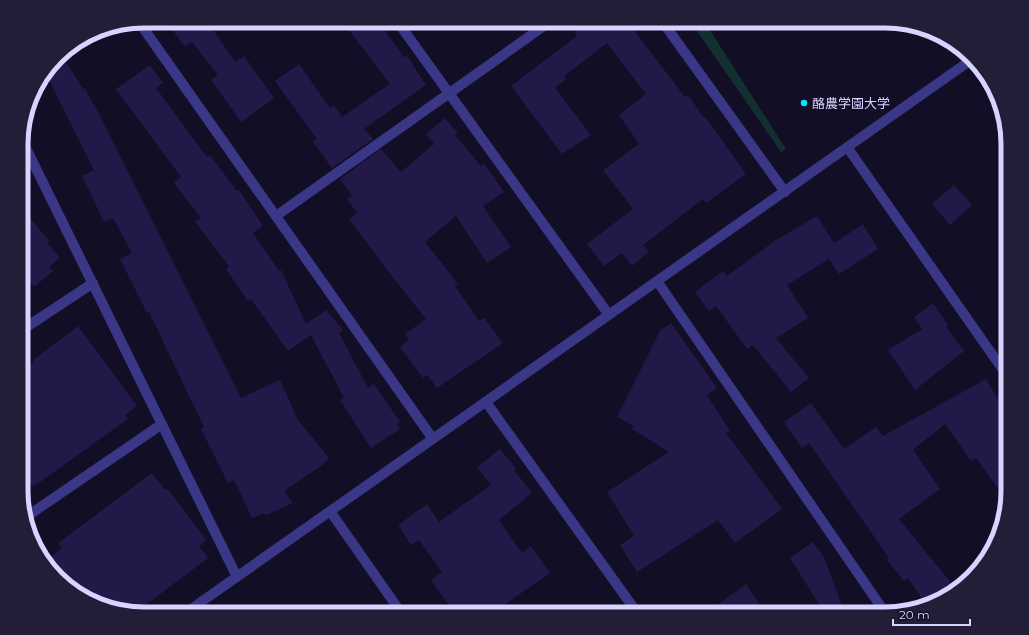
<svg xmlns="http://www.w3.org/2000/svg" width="1029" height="635" font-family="Montserrat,'Noto Sans JP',sans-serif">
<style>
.green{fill:#11302f}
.building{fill:#221948}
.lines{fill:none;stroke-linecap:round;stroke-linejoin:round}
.street{stroke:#3a3787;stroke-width:10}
.poi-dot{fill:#00e6fe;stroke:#120e26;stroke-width:1.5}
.labels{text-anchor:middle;stroke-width:4;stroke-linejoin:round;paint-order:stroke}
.poi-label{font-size:13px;fill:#d8d3ff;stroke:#120e26;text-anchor:start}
.rim{fill:none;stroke:#d8d3ff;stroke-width:5}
</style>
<rect width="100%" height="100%" fill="#120e26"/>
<path class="green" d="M690,21H704L786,149L781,152Z"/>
<path class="building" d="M166,21H221L212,28L235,62L244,56L274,98L241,122L211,80L218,75L192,42L185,47Z
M342,21H378L404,57L407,56L426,85L364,129L373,139L332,168L313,142L317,139L275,81L299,64L330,108L334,105L342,117L390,84Z
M589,21H635L630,25L685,97L688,95L704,118H706L746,174L706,203L703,199L643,245L649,252L632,266L622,253L604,266L587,244L633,209L603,170L639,144L619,115L646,94L607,43L564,76L566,79L555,88L591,135L562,154L511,86L577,36L575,32Z
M61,54L83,89L85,88L93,104H94L241,398L280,380L298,420L329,458L325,463L284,491L293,503L266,515L264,513L252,518L234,480L228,483L201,429L204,427L149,312L147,313L120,259L132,253L113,218L104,222L82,176L94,170L46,74Z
M150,65L163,83L156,88L207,157L210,155L237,191L239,190L263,226L253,233L279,271L281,270L306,324L326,310L343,330L339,333L368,388L374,384L400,422L397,424L400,429L371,448L340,400L344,398L311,335L288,351L251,299L248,301L226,269L229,266L195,222L201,218L174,183L181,177L116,89Z
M445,118L458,133L455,135L481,166L484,163L504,192L483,206L511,247L487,263L456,216L425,242L458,284L455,286L479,321L484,318L503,343L437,388L427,375L423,378L400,347L409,340L405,334L426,319L385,267L349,219L357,213L347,199L352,196L340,179L381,149L401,172L434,144L426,134Z
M954,185L972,205L950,225L932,204Z
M22,208L49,241L47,242L60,258L49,267L53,271L34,287L22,272Z
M817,216L834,243L863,224L878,249L839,274L829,259L787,285L808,318L776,338L809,378L791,392L753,345L747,349L716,306L709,311L695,292L723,271L727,276L776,240Z
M933,303L948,325L946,327L964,351L915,390L888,350L922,329L914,317Z
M671,323L717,388L707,395L730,431L726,433L782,509L735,543L718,520L637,572L620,545L634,536L607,492L669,452L632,429L634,426L617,417L660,331Z
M78,326L137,406L125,415L128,419L33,487L22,473V370L34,362L33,360Z
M986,379L1008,416L1007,501L976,458L971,461L945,424L913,450L940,489L899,519L956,589L947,597L926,604L908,578L904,581L887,560L889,558L809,443L802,448L784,422L811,403L844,449L876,427L883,436Z
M500,449L516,468L514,470L532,493L499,520L522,553L531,546L550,573L491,614H455L431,580L442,572L419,540L411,545L398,525L427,504L439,522L491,485L477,467Z
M152,473L165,490L167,488L206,540L199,546L208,558L135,613L112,610L77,594L49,558L62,548L58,543Z
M813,542L824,557L845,614H825L790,558Z
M746,584L761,606L750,614H705Z"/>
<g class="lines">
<path class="street" d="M397,21L609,315
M662,21L785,192
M139,22L433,439
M22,140L237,577
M847,147L1008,377
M276,216L551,21
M657,281L886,614
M22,330L93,283
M486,402L638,614
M330,511L402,614
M26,517L162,424
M184,614L971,60"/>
</g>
<circle class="poi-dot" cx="804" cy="103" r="4"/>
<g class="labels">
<g class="poi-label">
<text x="812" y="108">酪農学園大学</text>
</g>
</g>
<path d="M0 0H1029V635H0ZM144 28H885A116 116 0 0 1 1001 144V491A116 116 0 0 1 885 607H144A116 116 0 0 1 28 491V144A116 116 0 0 1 144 28Z" fill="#221e37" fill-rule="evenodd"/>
<path class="rim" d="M144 28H885A116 116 0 0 1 1001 144V491A116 116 0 0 1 885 607H144A116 116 0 0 1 28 491V144A116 116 0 0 1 144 28Z"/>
<path d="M893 619v6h77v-6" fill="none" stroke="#d8d3ff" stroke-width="2"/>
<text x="899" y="619" font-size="12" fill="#d8d3ff" stroke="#120e26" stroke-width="3" paint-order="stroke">20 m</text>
</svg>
